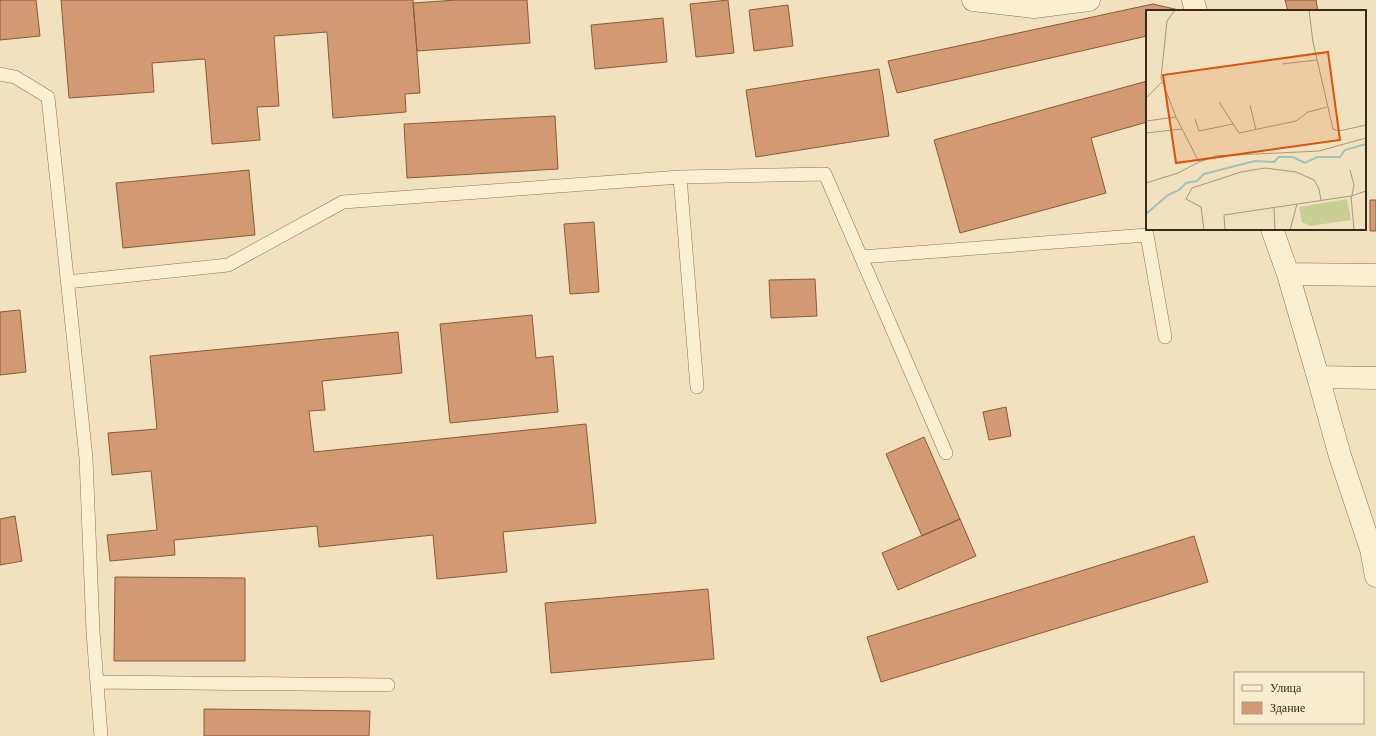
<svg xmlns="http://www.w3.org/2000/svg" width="1376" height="736" font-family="'Libre Baskerville',serif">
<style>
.building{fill:#d29972;stroke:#8b5a3a}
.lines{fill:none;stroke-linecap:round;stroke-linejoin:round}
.lane-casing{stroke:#8a7256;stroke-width:14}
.street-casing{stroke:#8a7256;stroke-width:23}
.lane{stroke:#fbefd2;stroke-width:13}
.street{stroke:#fbefd2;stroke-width:22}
.inset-river{fill:none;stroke:#a2c2b9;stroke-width:2}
.inset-road{fill:none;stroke:#a7987e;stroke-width:1}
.view{fill:#d6540e;fill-opacity:0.15;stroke:#d6540e;stroke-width:2}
.inset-edge{fill:none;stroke:#392a1c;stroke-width:2}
</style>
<rect width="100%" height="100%" fill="#f1e1bf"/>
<path class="building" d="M0,0H36L40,36L0,40Z
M61,0H413L420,93L405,94L406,112L333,118L327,32L274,36L279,106L257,107L260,140L212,144L205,59L152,63L154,92L69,98Z
M457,0H527L530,43L417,51L413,3Z
M728,0L734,53L696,57L690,4Z
M1285,0H1316L1318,11H1288Z
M1153,4L1183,11H1147V36L897,93L888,61Z
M788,5L793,46L754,51L749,10Z
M663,18L667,62L595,69L591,25Z
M879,69L889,136L756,157L746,90Z
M1147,81V122L1091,138L1106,193L960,233L934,140Z
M555,116L558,169L407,178L404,124Z
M249,170L255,235L123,248L116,183Z
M1370,200H1376V231H1370Z
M594,222L599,292L570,294L564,224Z
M815,279L817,316L771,318L769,280Z
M20,310L26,372L0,375V312Z
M532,315L536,358L553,356L558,412L450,423L440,324Z
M398,332L402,373L322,381L325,410L309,411L314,452L586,424L596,523L503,532L507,572L437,579L433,535L319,547L317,526L174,540L175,555L110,561L107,535L157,530L151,471L112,475L108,433L157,429L150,356Z
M1006,407L1011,436L989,440L983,412Z
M924,437L960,519L922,536L886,454Z
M15,516L22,561L0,565V519Z
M960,519L976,556L898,590L882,553Z
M1194,536L1208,582L881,682L867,637Z
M115,577L245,578V661H114Z
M708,589L714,659L551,673L545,603Z
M204,709L370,711L369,736H204Z"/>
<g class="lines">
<defs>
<path id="lane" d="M0,74L15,77L48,97L86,458L93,632L101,736
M680,177L697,387
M861,257L1147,235L1165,337
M67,282L228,265L343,202L680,177L825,174L946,453
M97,682L388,685"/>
<path id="street" d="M973,0L1034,7L1089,0
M1193,0L1196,11
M1272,229L1288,274L1318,377
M1288,274L1376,275
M1376,378L1318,377L1340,456L1371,549L1376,576"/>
</defs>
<use href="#lane" class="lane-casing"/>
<use href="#street" class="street-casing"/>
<use href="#lane" class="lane"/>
<use href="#street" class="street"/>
</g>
<g transform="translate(1146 10)">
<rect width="220" height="220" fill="#f1e1bf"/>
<path d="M201,189L205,210L164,216L156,212L153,197Z" fill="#c9cf92"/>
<path class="inset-river" d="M0,204L22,185L33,180L40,173L51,171L58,164L109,151L128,152L133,147H147L159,153L171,147H194L199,140L220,134"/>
<path class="inset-road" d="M163,0L167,32L187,119L193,121L220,115M136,54L171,50M0,88L16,72M73,92L93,123L150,111L162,102L181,97M104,95L110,120M30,107L53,152L70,146L173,141L220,128M49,109L53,121L87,114M0,111L30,107L15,68L21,11L29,0M0,123L36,119M204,160L208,175L206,185M0,173L32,163L53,152M205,186L208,220M128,198L129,220M58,220L55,197L40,189L46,178L95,162L119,158L150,162L168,170L173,179L175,190M79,220L78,205L205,186L220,181M144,220L151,194"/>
<path class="view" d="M182,42L194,130L30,153L17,65Z"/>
<rect width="220" height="220" class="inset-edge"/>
</g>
<rect x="1234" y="672" width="130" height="52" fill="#f8eccf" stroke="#ac9e87"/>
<rect x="1242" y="685" width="20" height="6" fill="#fbefd2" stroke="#ac9e87"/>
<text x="1270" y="692" font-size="12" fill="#392a1c">Улица</text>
<rect x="1242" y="702" width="20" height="12" fill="#d29972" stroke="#ac9e87"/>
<text x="1270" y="712" font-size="12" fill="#392a1c">Здание</text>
</svg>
